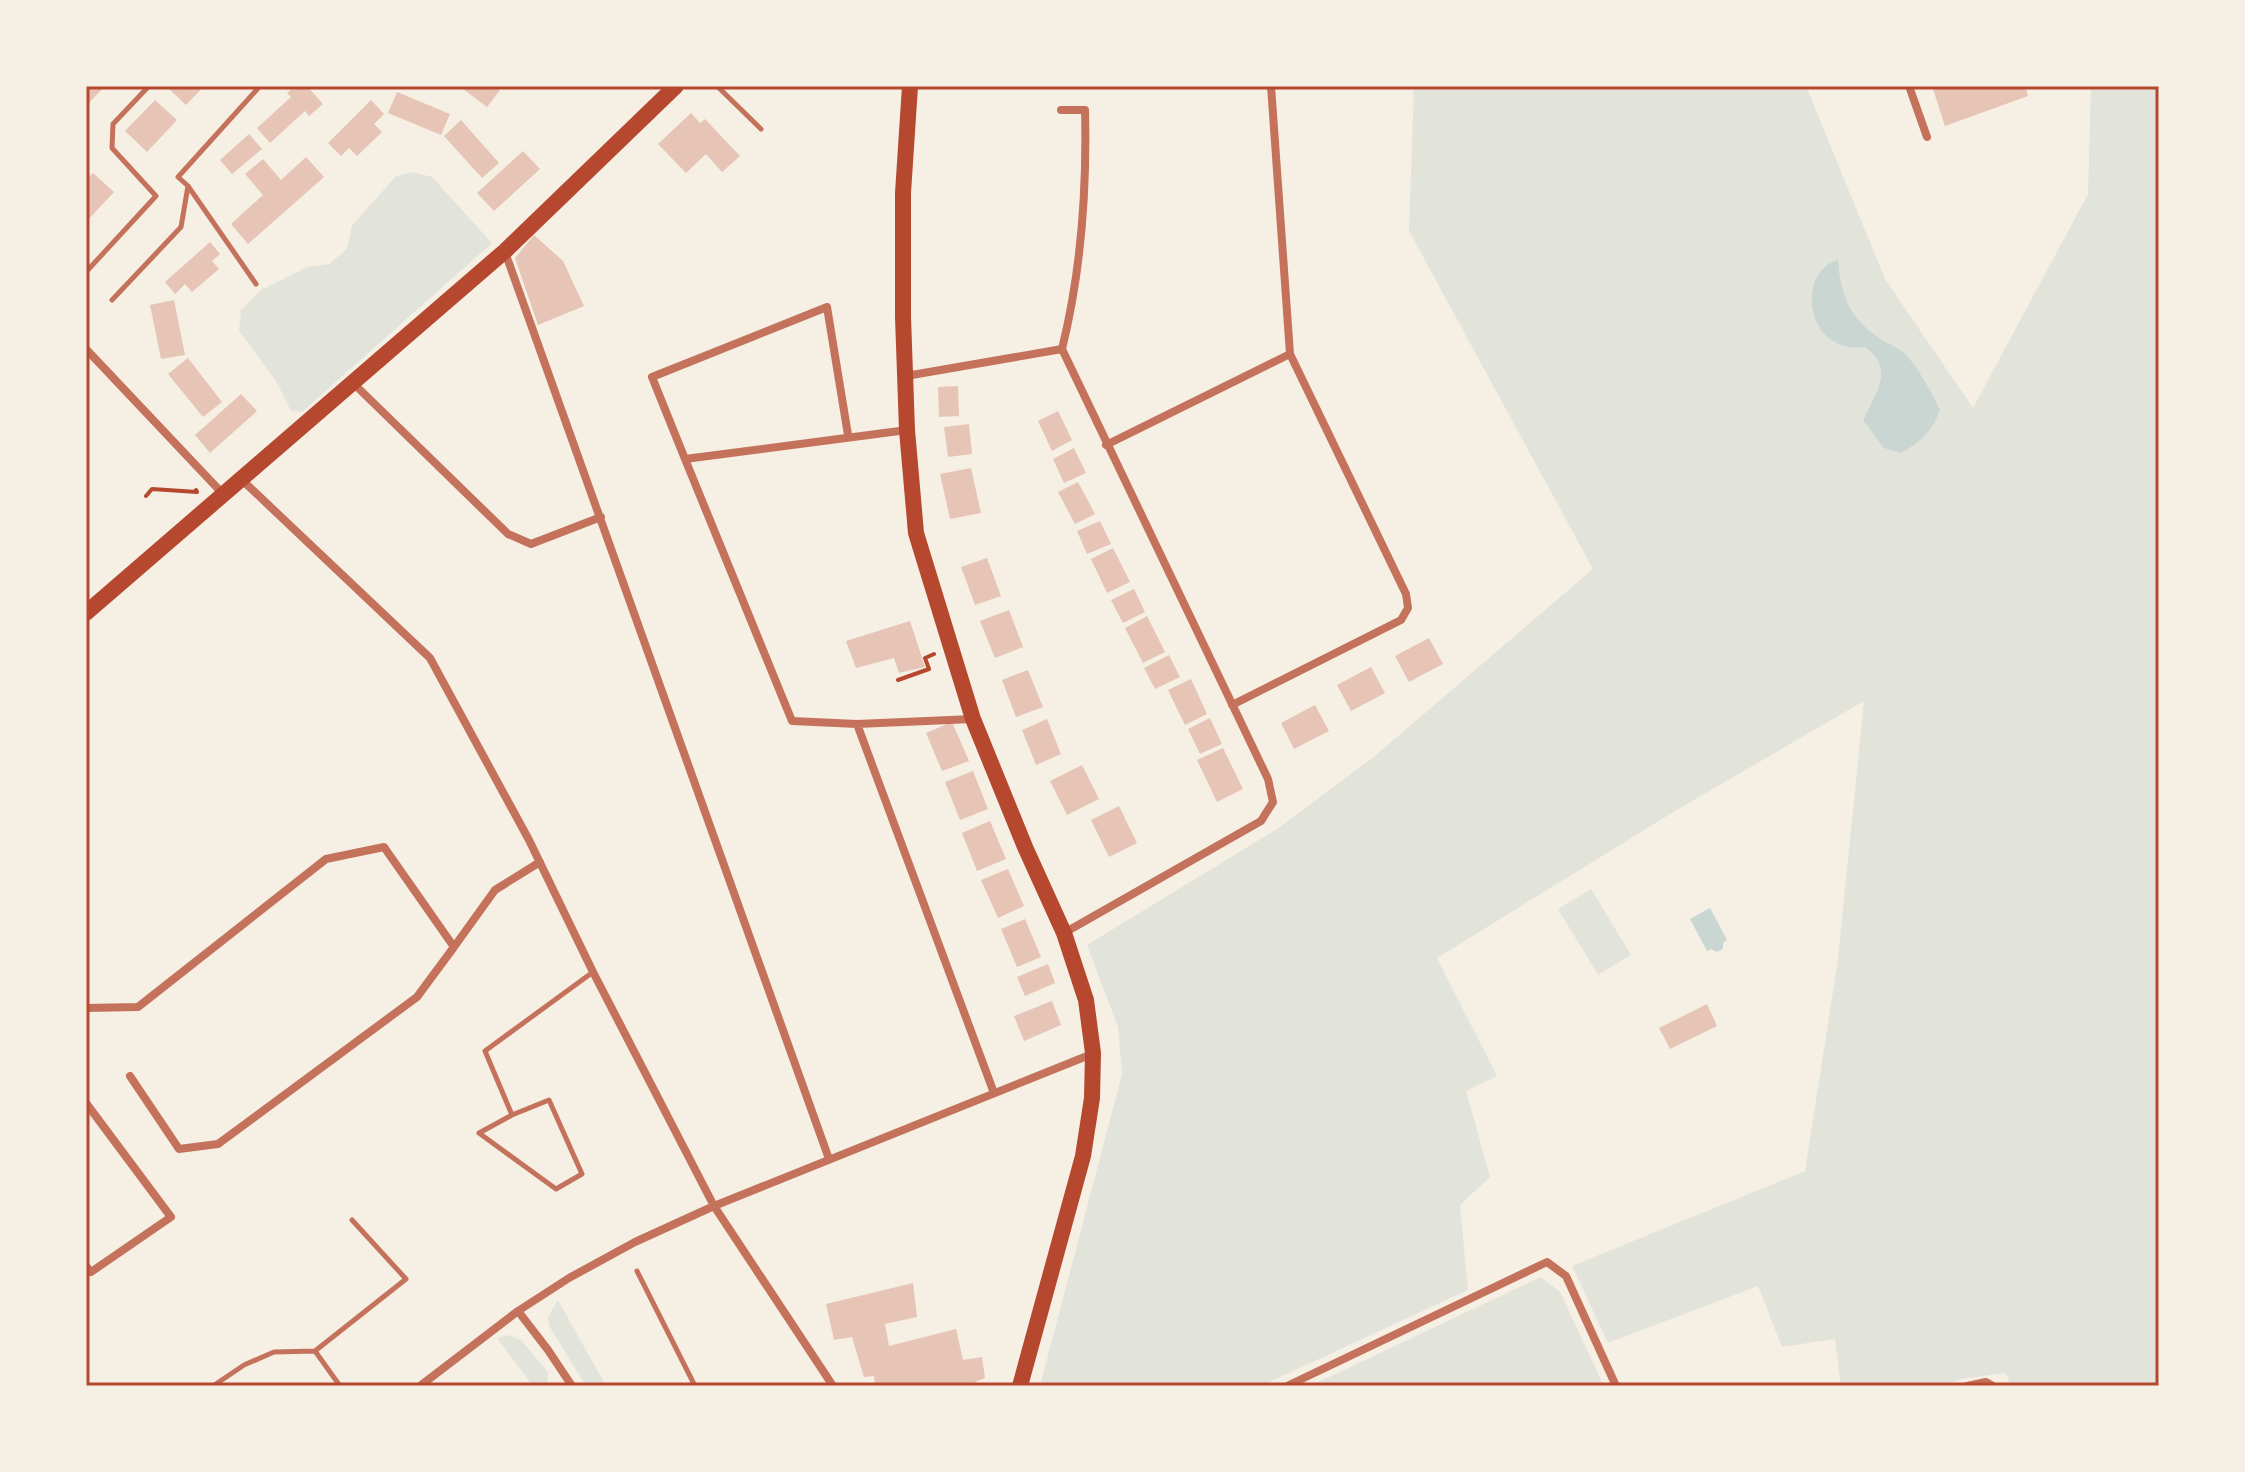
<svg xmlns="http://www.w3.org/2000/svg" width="2245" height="1472" font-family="Georgia,serif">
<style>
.green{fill:#e2e4dc}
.water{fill:#c9d6d2}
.building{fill:#e6c5b7}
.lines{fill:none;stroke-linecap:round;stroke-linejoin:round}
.path{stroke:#b5482f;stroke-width:4}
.service{stroke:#c5725c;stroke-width:5}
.minor{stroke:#c5725c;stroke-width:8}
.primary{stroke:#b5482f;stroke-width:16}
.neatline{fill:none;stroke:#b5482f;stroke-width:3}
</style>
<rect width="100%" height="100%" fill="#f6efe4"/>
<path class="green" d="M1414,86H1806L1885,279L1973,408L2088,194L2091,86H2159V1386H2011L2006,1373L1961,1379L1942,1386H1841L1835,1339L1782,1347L1758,1286L1608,1343L1572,1266L1805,1171L1838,959L1864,701L1675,811L1437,958L1497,1076L1466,1091L1490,1177L1460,1205L1468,1290L1261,1386H1040L1122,1074L1118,1027L1087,945L1280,827L1375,756L1593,569L1409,231Z
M413,172L432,177L492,243L302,412L291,411L276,381L239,331L241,310L261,290L307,267L329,264L347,249L352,226L396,176Z
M1591,889L1631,955L1598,975L1558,909Z
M1541,1277L1560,1292L1604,1386H1310Z
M558,1300L606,1386H586L549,1326L548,1317Z
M508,1335L521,1340L548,1372L547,1386H533L497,1338Z"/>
<path class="water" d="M1838,260C1841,296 1849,319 1881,339C1888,344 1897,347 1903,352C1916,363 1933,395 1940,410C1932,432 1921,442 1901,453L1884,448L1863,420C1875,394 1896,369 1865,347C1804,355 1796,270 1838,260Z
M1710,908L1727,940L1723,943V949L1717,952L1711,949L1707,951L1690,919Z"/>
<path class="building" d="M86,86H105L86,106Z
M166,86H204L186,105Z
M295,86H307L323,104L309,116L305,111L270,143L257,128L291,97L287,93Z
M459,86H495L500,90L487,107Z
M1932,86H2025L2028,96L1945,126Z
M397,92L450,114L441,135L388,113Z
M155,100L177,120L147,152L125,131Z
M371,100L384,114L374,124L382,132L357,156L349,148L341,156L328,143Z
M691,113L700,123L705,119L740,156L722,172L706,154L686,173L658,144Z
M461,120L499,163L482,178L444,136Z
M249,134L262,149L232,174L220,160Z
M523,151L540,169L494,211L477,193Z
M306,157L324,177L248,244L231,224L263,195L245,174L263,159L281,180Z
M93,173L114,192L86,222V180Z
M534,235L563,261L584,306L538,325L515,258Z
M210,242L220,254L212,261L219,269L192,292L185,284L175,294L165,282Z
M174,300L185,355L161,359L150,305Z
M188,358L222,402L203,417L168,374Z
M958,386L959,416L939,417L938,387Z
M241,394L257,411L210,453L195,435Z
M1058,411L1072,440L1052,451L1038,421Z
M969,424L972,454L948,457L944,427Z
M1074,448L1086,473L1064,483L1053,459Z
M971,468L981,513L950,519L940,474Z
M1078,482L1095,514L1075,524L1058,492Z
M1100,521L1111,544L1087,554L1077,531Z
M1113,548L1130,582L1107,593L1091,559Z
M987,558L1001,596L975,605L961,567Z
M1134,589L1145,612L1123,623L1111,600Z
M1009,610L1023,647L995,658L980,621Z
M1147,616L1165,652L1143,663L1125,628Z
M910,621L925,667L899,673L894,658L856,668L846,641Z
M1429,638L1443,664L1409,682L1395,656Z
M1169,655L1180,677L1155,689L1144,668Z
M1371,667L1385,693L1351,711L1337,685Z
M1028,670L1043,707L1016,717L1002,680Z
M1191,679L1207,714L1185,725L1168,690Z
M1315,705L1329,731L1294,749L1281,723Z
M1210,718L1222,744L1200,754L1188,729Z
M1047,719L1061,754L1036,765L1022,730Z
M952,722L969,761L942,771L926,733Z
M1223,748L1243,789L1217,802L1197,760Z
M1082,765L1099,799L1067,815L1050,781Z
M973,771L988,809L960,820L945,782Z
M1119,806L1137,843L1109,857L1091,820Z
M990,821L1006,859L977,871L962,833Z
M1008,869L1024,906L998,918L981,880Z
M1025,919L1041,957L1017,967L1001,929Z
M1048,964L1055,983L1025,996L1017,977Z
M1052,1001L1061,1025L1024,1041L1014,1016Z
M1707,1004L1717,1026L1670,1049L1659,1028Z
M913,1283L917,1317L885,1324L889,1346L956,1329L963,1360L982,1357L985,1378L975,1382L976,1386H875L874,1376L864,1377L852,1337L834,1340L826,1304Z"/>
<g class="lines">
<path class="path" d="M146,496L152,489L197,492L196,490
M898,680L929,669L925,658L934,654"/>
<path class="service" d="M717,86L761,129
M86,272L156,196L112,148L113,124L149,86
M256,284L188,186L178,177L260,86
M112,300L181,227L188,186
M512,1115L549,1100L582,1174L556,1189L479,1133L512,1115L485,1051L593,972
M637,1271L695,1386
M213,1386L244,1365L274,1352L315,1351
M340,1386L315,1351L406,1279L352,1220"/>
<path class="minor" d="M1271,86L1290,354
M1909,86L1927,137
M1061,110H1085C1087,190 1081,272 1062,349
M505,252L829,1159
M86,349L223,494
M906,376L1062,349L1268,779L1273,802L1261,821L1064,933
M353,383L508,534L531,544L601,517
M848,435L827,307L652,377L685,459L907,430
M1106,445L1290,354L1406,594L1408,608L1401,620L1232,705
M685,459L792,721L857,724L973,719
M241,479L430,658L529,840L593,972L714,1206L833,1386
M857,724L994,1093
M86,1008L138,1007L326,859L384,847L454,947L495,890L540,862
M130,1076L179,1149L218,1144L417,997L454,947
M86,1103L171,1217L91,1272L86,1266
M518,1311L548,1350L572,1386
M420,1386L518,1311L569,1278L635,1242L714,1206L1092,1054
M1287,1386L1547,1262L1566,1276L1616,1386
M1967,1386L1986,1382L1993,1386"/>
<path class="primary" d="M910,86L903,193V317L907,430L916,533L973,719L1025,847L1064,933L1086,1000L1093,1053L1092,1098L1083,1156L1020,1386
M86,613L505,251L676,86"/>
</g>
<rect width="2245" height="1472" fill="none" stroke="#f6efe4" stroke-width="176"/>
<rect x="88" y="88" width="2069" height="1296" class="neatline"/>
</svg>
